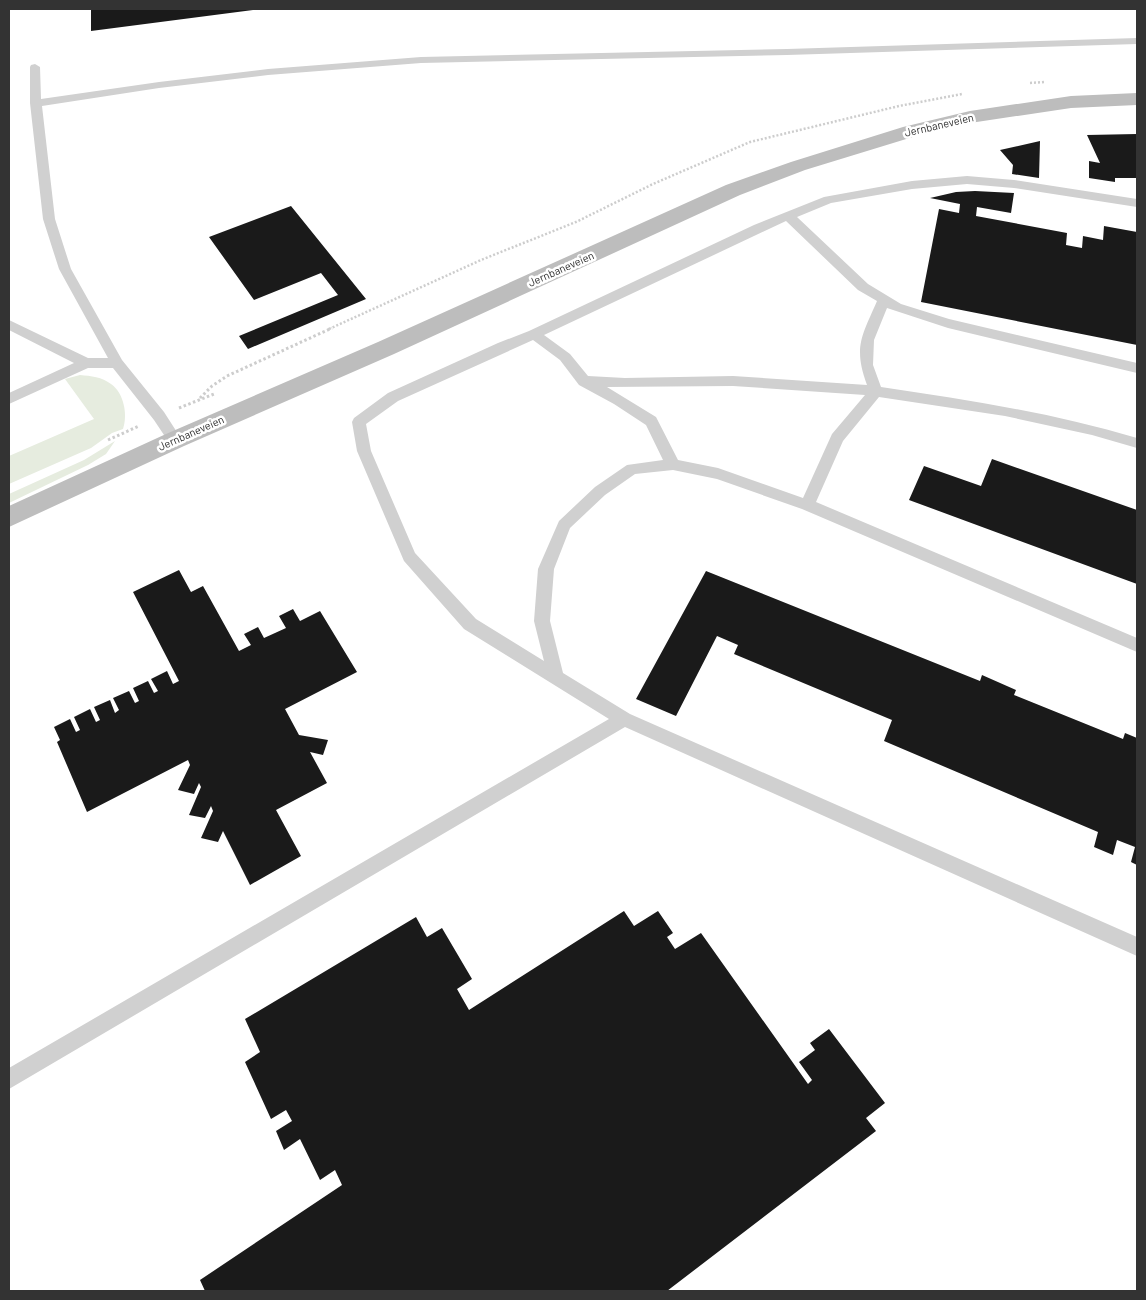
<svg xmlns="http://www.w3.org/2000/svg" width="1146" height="1300" font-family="Barlow,sans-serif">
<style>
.green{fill:#e6ecdf}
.building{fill:#1a1a1a}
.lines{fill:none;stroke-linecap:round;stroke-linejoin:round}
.path-far1{stroke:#cdcdcd;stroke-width:2.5;stroke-dasharray:2 2;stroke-linecap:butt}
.path{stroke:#cdcdcd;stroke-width:3;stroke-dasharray:2.5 2.5;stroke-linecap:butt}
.lane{fill:#d0d0d0;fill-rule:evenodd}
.secondary{fill:#bdbdbd;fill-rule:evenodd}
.labels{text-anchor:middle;stroke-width:5;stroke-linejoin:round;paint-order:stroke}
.far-street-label{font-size:11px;fill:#333;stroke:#fff}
</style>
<rect width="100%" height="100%" fill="#fff"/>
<path class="green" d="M80,375C91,376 102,377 111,384C124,393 128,415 123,429L112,433L91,448L9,484V456L94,419L65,379Z
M115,441L106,454L88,465L9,503V494L84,460Z"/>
<path class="building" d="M91,9H253V10L91,31Z
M1137,134V178H1115V182L1089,178V161L1100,163L1087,135Z
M1040,141L1039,178L1012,174L1013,165L1000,150Z
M975,191L1014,193L1011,213L977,207L976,216L1067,233L1066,245L1082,248L1083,236L1103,240L1104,226L1137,232V345L921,302L939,209L959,213L960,204L930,198L956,192Z
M291,206L366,299L248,349L239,336L338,295L321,273L254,300L209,237Z
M992,459L1137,510V584L909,500L924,466L981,486Z
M179,570L191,592L203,586L239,651L251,645L244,634L258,627L264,638L286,628L279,616L293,609L300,621L320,611L357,672L285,709L299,735L328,740L323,755L310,752L327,783L276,810L301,856L250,885L223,831L218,842L201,838L213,811L211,806L205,818L189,815L201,787L199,783L194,794L178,790L190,765L188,760L87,812L57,742L60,740L54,727L70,719L76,732L80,730L74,717L90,709L96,722L100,720L94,707L110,700L115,713L119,710L113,698L129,691L135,703L139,701L133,688L148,681L154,693L158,691L151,679L167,671L173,684L179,681L133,592Z
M706,571L980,681L982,675L1016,690L1014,695L1123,739L1125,733L1137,738V865L1131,862L1135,847L1117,840L1113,855L1094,847L1098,832L884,741L892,720L734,654L738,645L717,636L676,716L636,699Z
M624,911L634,926L658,911L673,933L667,937L675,949L701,933L808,1084L812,1080L799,1062L815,1050L810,1043L829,1029L885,1103L866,1118L876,1131L667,1291H205L200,1280L342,1185L335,1170L320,1180L300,1139L284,1150L276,1131L292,1121L286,1110L271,1119L245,1062L260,1052L245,1019L416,917L427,937L442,928L472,979L457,989L469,1010Z"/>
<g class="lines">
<path class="path-far1" d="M1030,83L1044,82
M329,329L481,260L576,222L653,184L750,142L899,106L962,94"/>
<path class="path" d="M200,398L212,386L227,376L332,328
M179,408L214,394
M108,440L139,426"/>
<path class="lane" d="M1137,38V44L787,55L421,63L268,75L159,88L42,106L55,219L71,269L122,360L164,412L182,440L180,444L175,445L170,444L154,420L113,368H88L9,404V393L74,363L9,330V320L88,358H108L59,269L43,219L30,103V67L31,65L35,64L40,67L41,99L159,82L268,69L421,57L787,49Z
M967,176L1014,180L1137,199V207L1014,188L967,184L912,189L831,203L797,217L868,284L901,304L949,319L1137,363V373L948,328L887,308L874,340L873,365L881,387C968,400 1053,413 1137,438V448L1092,435L1005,416L879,397L843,441L816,502L1137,638V652L802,509L717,479L673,470L635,474L605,495L570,528L554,569L550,621L563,673L630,714L1137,937V956L625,727L9,1089V1068L609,719L464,629L404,561L357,451L352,422L354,418L388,393L498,343L529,331L754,225L824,197L912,181ZM786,221L858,290L877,301C862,336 853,347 867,385L733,376L625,378L588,376L570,354L544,335ZM533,340L560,360L579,385L614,404L646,425L663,460L627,465L595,487L559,521L538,569L534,621L544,661L476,619L415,553L371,451L366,424L398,401ZM733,386L865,395L832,434L803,498L718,468L678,460L656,417L607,387Z"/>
<path class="secondary" d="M1137,93V105L1071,108L970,123L916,136L805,170L740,195L394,354L184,446L9,527V506L166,434L378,342L726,185L791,162L903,127L970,111L1071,96Z"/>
</g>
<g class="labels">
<g class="far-street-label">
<text transform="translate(939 125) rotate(-13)" y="4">Jernbaneveien</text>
<text transform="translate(561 269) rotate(-24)" y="4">Jernbaneveien</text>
<text transform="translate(191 433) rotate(-24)" y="4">Jernbaneveien</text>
</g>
</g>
<rect width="1146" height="1300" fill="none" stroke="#333333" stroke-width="20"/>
</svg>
